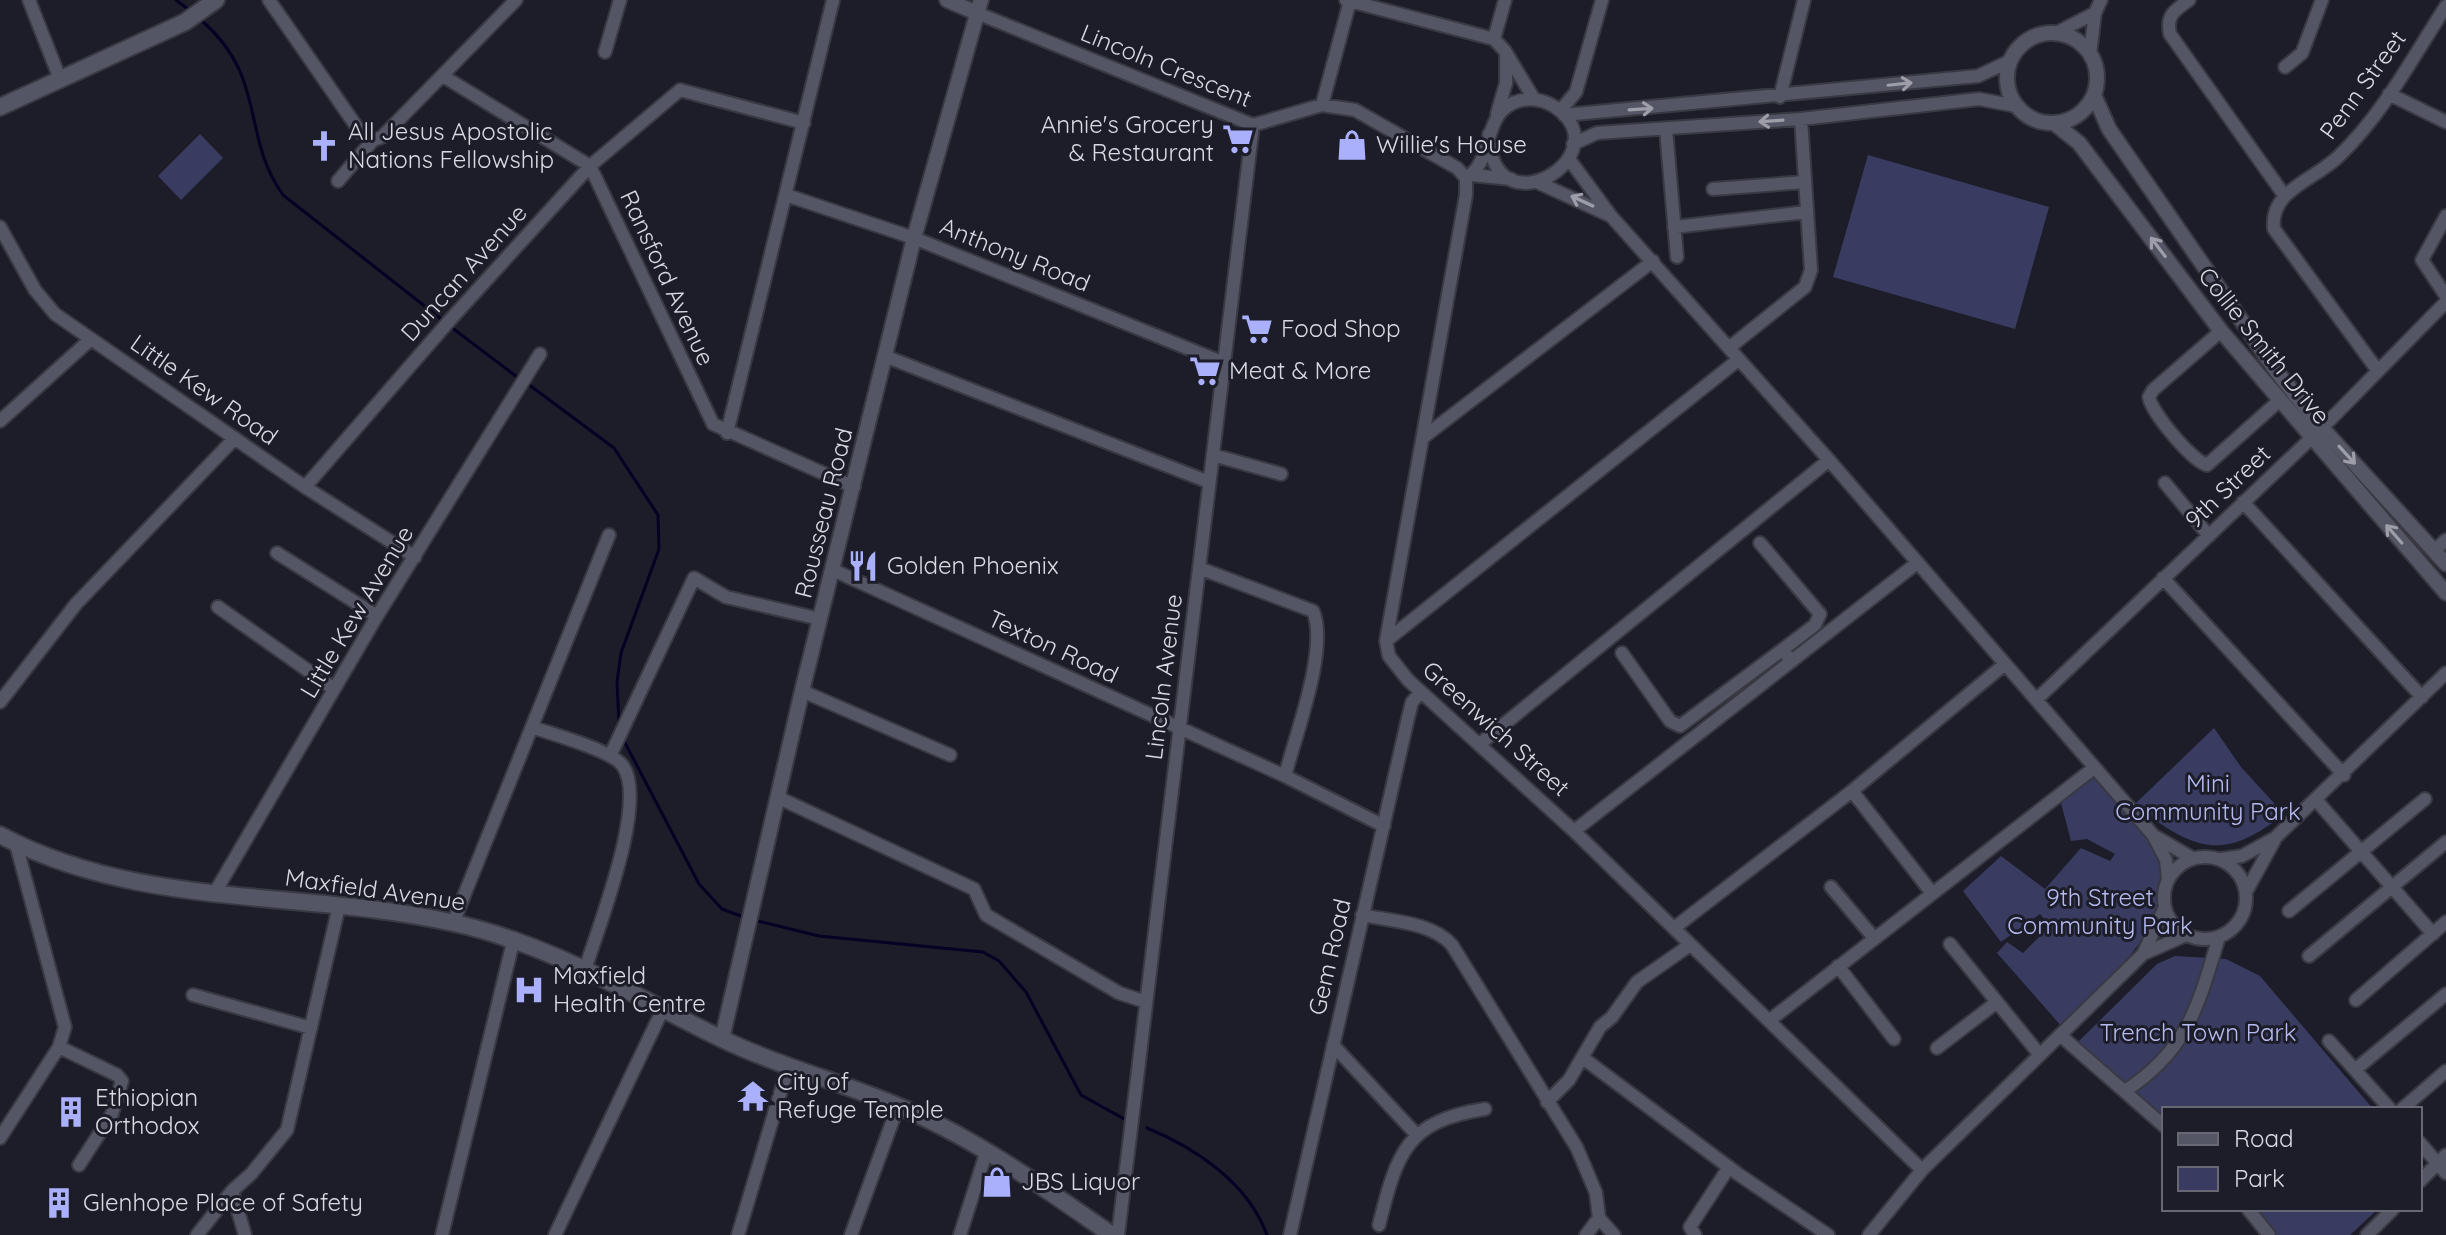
<svg xmlns="http://www.w3.org/2000/svg" width="2446" height="1235" font-family="Quicksand,sans-serif">
<style>
.green{fill:#393c60}
.lines{fill:none;stroke-linecap:round;stroke-linejoin:round}
.stream{stroke:#050024;stroke-width:3}
.minor-casing{stroke:#393943;stroke-width:16}
.tertiary-casing{stroke:#393943;stroke-width:18}
.secondary-casing{stroke:#393943;stroke-width:20}
.minor{stroke:#555665;stroke-width:12}
.tertiary{stroke:#555665;stroke-width:14}
.secondary{stroke:#555665;stroke-width:16}
.oneway{stroke:#9d9ea9}
.labels{text-anchor:middle;stroke-width:6;stroke-linejoin:round;paint-order:stroke}
.street-label{font-size:24px;fill:#d8d9e1;stroke:#1c1d29}
.poi-label{font-size:24px;fill:#d8d9e1;stroke:#1c1d29;text-anchor:start}
.park-label{font-size:24px;fill:#b5baf0;stroke:#1c1d29}
</style>
<rect width="100%" height="100%" fill="#1c1d29"/>
<path class="green" d="M200,134L223,158L181,200L158,176Z
M1868,155L2049,207L2015,329L1833,277Z
M2214,728L2241,767L2284,814C2221,864 2194,849 2134,805Z
M2099,774C2114,792 2133,811 2145,831C2195,912 2113,974 2063,1028L1997,953L2007,942L2023,953L2050,926L2040,914L2001,942L1963,891L2001,856L2045,889L2081,848L2110,861L2115,854L2087,839L2071,841L2061,803Z
M2175,956L2226,959L2260,976L2373,1109H2164V1128L2078,1042L2157,964Z
M2245,1209H2378L2350,1235H2272Z"/>
<g class="lines">
<path class="stream" d="M176,0L189,10
M201,20C268,78 240,134 283,195L445,322
M451,327L521,380
M528,384L614,448L658,515L659,549L621,653L617,682L619,724
M623,739L699,884L722,909L746,918
M754,920L819,936L983,952L999,961L1026,992L1081,1095L1126,1120
M1147,1128C1196,1148 1248,1183 1267,1235"/>
<defs>
<path id="minor" d="M29,0L60,79
M269,0L361,133L373,140L382,137L516,0
M1346,0L1494,39
M2189,0C2174,11 2166,15 2170,34L2284,195
M977,13L1253,125L1322,105L1355,110L1457,168L1466,178
M2056,33L2095,13
M1494,39L1505,51L1534,99
M1494,39L1505,0
M605,52L620,0
M2090,54L2095,13L2101,0
M2285,67L2302,53L2322,0
M443,76L590,166L713,424L854,487
M2389,94L2446,122
M1780,97L1804,0
M1322,105L1350,1
M1560,111L1576,92L1602,0
M1497,114L1506,83V54
M1564,115L1978,76L2010,61
M1666,129L1677,257
M1573,144L1597,133L1801,119L1979,99L2016,106
M1472,175L1511,179
M1466,178V195L1386,641L1389,656L1408,680L1574,831L1922,1170
M1466,178C1494,162 1482,117 1513,103C1527,97 1542,99 1555,107C1624,154 1491,236 1489,134
M338,181L373,140
M1539,183L1611,216L1569,159
M1713,189L1805,182
M786,195L914,238L1224,363
M1611,216L1829,460L2153,835L2166,860L2168,879
M2446,216L2422,260L2446,296
M0,227L35,290L55,314L305,487L415,557
M1674,227L1807,212
M2221,331L2153,390L2149,397C2151,412 2192,461 2207,465L2280,400
M1730,347L1805,287L1811,270L1801,119
M887,357L1209,482
M2378,371L2274,229C2269,190 2315,180 2339,156C2383,114 2413,57 2446,6
M0,421L91,339
M727,433L833,0
M1425,436L1653,261
M1213,455L1281,474
M2165,483L2209,536
M305,487L450,320L590,166L680,90L804,123
M2243,502L2422,697
M1760,543L1820,614L1815,625L1782,650
M2434,551L2446,540
M277,553L377,616
M1199,568L1313,611C1329,648 1295,736 1285,776
M833,570L1285,776L1384,826
M2163,578L2344,775
M218,607L334,689
M1386,641L1738,360
M1622,653L1670,721L1680,726L1782,650L1792,661
M802,691L950,755
M2037,699L2322,428L2446,302
M0,702L76,604L235,438
M532,727C551,734 612,750 623,766C648,803 598,927 585,970
M1481,743L1829,460
M610,756L694,578L726,597L820,619
M1852,791L1932,893
M777,797L974,889L986,915L1119,993L1146,1002
M2317,801L2433,934
M1574,831L1917,563
M2156,837L2192,858
M2164 898a41 41 0 1 1 82 0a41 41 0 1 1-82 0Z
M2221,859L2242,856L2275,838L2446,673
M1831,887L1874,938
M2247,890L2274,841
M214,894L377,616L540,354
M2289,911L2425,799
M1362,915C1390,921 1432,922 1452,945L1577,1148L1596,1193L1599,1218L1586,1235
M453,923L609,535
M1674,928L1852,791L2005,664
M1950,944L2040,1055
M2143,954L2164,909
M2309,956L2446,842
M1838,966L1894,1039
M193,995L311,1028
M2356,1000L2446,922
M1770,1020L2094,768
M2060,1035L2164,1126
M2329,1041L2390,1109
M1333,1045L1415,1133
M59,1047L117,1075L122,1081L112,1114L79,1165
M1937,1048L1997,1002
M1583,1058L1738,1174L1828,1235
M2356,1069L2446,994
M2125,1091C2189,1049 2198,1005 2219,937
M1547,1102L1569,1080L1600,1027L1612,1017L1637,982L1690,945
M2402,1109L2446,1071
M0,1138L59,1047L65,1027L16,844
M2420,1143L2446,1173
M2420,1181L2446,1155
M2248,1209L2269,1235
M1599,1218L1614,1235
M1379,1225C1397,1153 1406,1121 1485,1109
M197,1235L232,1191
M245,1235L232,1191L251,1174L287,1130L339,906
M442,1235L514,938
M555,1235L663,1009
M738,1235L788,1067
M851,1235L898,1106
M960,1235L987,1150
M1118,1235L1253,125
M1290,1235L1408,718L1412,702L1421,692
M1695,1235L1690,1227L1729,1167
M1869,1235L1922,1170L2143,954L2186,935
M2367,1235L2393,1209"/>
<path id="tertiary" d="M947,0L977,13
M2007 78a45 45 0 1 1 90 0a45 45 0 1 1-90 0Z
M2094,95L2109,129L2277,372L2322,428L2446,564
M2054,123L2079,143L2221,331L2446,593
M722,1039L802,691L914,238L981,0"/>
<path id="secondary" d="M0,107L185,22L216,0
M0,835C141,910 303,889 454,923C550,944 632,995 720,1038C778,1066 841,1082 900,1107C977,1139 1044,1188 1112,1235"/>
</defs>
<use href="#minor" class="minor-casing"/>
<use href="#tertiary" class="tertiary-casing"/>
<use href="#secondary" class="secondary-casing"/>
<use href="#minor" class="minor"/>
<use href="#tertiary" class="tertiary"/>
<use href="#secondary" class="secondary"/>
</g>
<defs><path id="oneway-shaft" d="M-6 0H5M1.5-3L5.5 0L1.5 3" fill="none" stroke-width="1.6" stroke-linecap="round" stroke-linejoin="round" transform="scale(2)"/></defs>
<g class="oneway">
<use href="#oneway-shaft" transform="translate(1900 84) rotate(-6)"/>
<use href="#oneway-shaft" transform="translate(1641 109) rotate(-4)"/>
<use href="#oneway-shaft" transform="translate(1771 121) rotate(176)"/>
<use href="#oneway-shaft" transform="translate(1582 201) rotate(-155)"/>
<use href="#oneway-shaft" transform="translate(2158 247) rotate(-127)"/>
<use href="#oneway-shaft" transform="translate(2347 455) rotate(48)"/>
<use href="#oneway-shaft" transform="translate(2394 534) rotate(-131)"/>
</g>
<defs>
<symbol id="supermarket-bare" viewBox="-9 -9 18 18"><path d="M-6-5.5h2.5l.6 2H6L4.5 2H-2.5L-4.4-4H-6ZM-1.5 3.2a1.3 1.3 0 1 0 .1 0ZM3 3.2a1.3 1.3 0 1 0 .1 0Z" fill="#aab0fb" stroke="#1c1d29" stroke-width="2.5" paint-order="stroke"/></symbol>
<symbol id="shop-bare" viewBox="-9 -9 18 18"><path d="M-5-2.5h2.3a2.7 3.5 0 0 1 5.4 0H5L5.5 6h-11ZM-1.5-2.5h3a1.5 2.3 0 0 0-3 0Z" fill="#aab0fb" stroke="#1c1d29" stroke-width="2.5" paint-order="stroke"/></symbol>
<symbol id="church-bare" viewBox="-9 -9 18 18"><path d="M-1.2-6h2.4v3.5h3.3v2.4h-3.3V6h-2.4V-.1h-3.3v-2.4h3.3Z" fill="#aab0fb" stroke="#1c1d29" stroke-width="2.5" paint-order="stroke"/></symbol>
<symbol id="restaurant-bare" viewBox="-9 -9 18 18"><path d="M-5-6h1v4h1v-4h1v4h1v-4h1v5L-1.5 .5V6h-2V.5L-5-1ZM5-6V6H3V1.5H1.5Q1.5-4 5-6Z" fill="#aab0fb" stroke="#1c1d29" stroke-width="2.5" paint-order="stroke"/></symbol>
<symbol id="hospital-bare" viewBox="-9 -9 18 18"><path d="M-5-5h3v3.5h4V-5h3V5h-3V1.5h-4V5h-3Z" fill="#aab0fb" stroke="#1c1d29" stroke-width="2.5" paint-order="stroke"/></symbol>
<symbol id="temple-bare" viewBox="-9 -9 18 18"><path d="M0-6L5-2H3V0L6.5 2.5H4V6H1.5V3h-3V6H-4V2.5H-6.5L-3 0V-2H-5Z" fill="#aab0fb" stroke="#1c1d29" stroke-width="2.5" paint-order="stroke"/></symbol>
<symbol id="building-bare" viewBox="-9 -9 18 18"><path d="M-4-6H4V6H1V3H-1V6H-4ZM-2.5-4.3h1.7v1.8h-1.7ZM.8-4.3h1.7v1.8H.8ZM-2.5-1h1.7V.8h-1.7ZM.8-1h1.7V.8H.8Z" fill="#aab0fb" stroke="#1c1d29" stroke-width="2.5" paint-order="stroke"/></symbol>
</defs>
<g fill-rule="evenodd">
<use href="#supermarket-bare" x="1216" y="117" width="44" height="44"/>
<use href="#shop-bare" x="1330" y="123" width="44" height="44"/>
<use href="#church-bare" x="302" y="124" width="44" height="44"/>
<use href="#supermarket-bare" x="1235" y="307" width="44" height="44"/>
<use href="#supermarket-bare" x="1183" y="349" width="44" height="44"/>
<use href="#restaurant-bare" x="841" y="544" width="44" height="44"/>
<use href="#hospital-bare" x="507" y="968" width="44" height="44"/>
<use href="#temple-bare" x="731" y="1074" width="44" height="44"/>
<use href="#building-bare" x="49" y="1090" width="44" height="44"/>
<use href="#shop-bare" x="975" y="1160" width="44" height="44"/>
<use href="#building-bare" x="37" y="1181" width="44" height="44"/>
</g>
<g class="labels">
<g class="street-label">
<text transform="translate(1166 66) rotate(22)" y="8">Lincoln Crescent</text>
<text transform="translate(2363 85) rotate(-54)" y="8">Penn Street</text>
<text transform="translate(1015 255) rotate(22)" y="8">Anthony Road</text>
<text transform="translate(464 273) rotate(-48)" y="8">Duncan Avenue</text>
<text transform="translate(667 278) rotate(65)" y="8">Ransford Avenue</text>
<text transform="translate(2264 346) rotate(51)" y="8">Collie Smith Drive</text>
<text transform="translate(204 390) rotate(35)" y="8">Little Kew Road</text>
<text transform="translate(2228 487) rotate(-44)" y="8">9th Street</text>
<text transform="translate(824 513) rotate(-76)" y="8">Rousseau Road</text>
<text transform="translate(357 612) rotate(-59)" y="8">Little Kew Avenue</text>
<text transform="translate(1053 647) rotate(25)" y="8">Texton Road</text>
<text transform="translate(1164 677) rotate(-83)" y="8">Lincoln Avenue</text>
<text transform="translate(1496 729) rotate(42)" y="8">Greenwich Street</text>
<text transform="translate(375 890) rotate(8)" y="8">Maxfield Avenue</text>
<text transform="translate(1330 957) rotate(-77)" y="8">Gem Road</text>
</g>
<g class="poi-label">
<text x="1214" y="133" text-anchor="end">Annie's Grocery<tspan x="1214" dy="28">&amp; Restaurant</tspan></text>
<text x="348" y="140">All Jesus Apostolic<tspan x="348" dy="28">Nations Fellowship</tspan></text>
<text x="1376" y="153">Willie's House</text>
<text x="1281" y="337">Food Shop</text>
<text x="1229" y="379">Meat &amp; More</text>
<text x="887" y="574">Golden Phoenix</text>
<text x="553" y="984">Maxfield<tspan x="553" dy="28">Health Centre</tspan></text>
<text x="777" y="1090">City of<tspan x="777" dy="28">Refuge Temple</tspan></text>
<text x="95" y="1106">Ethiopian<tspan x="95" dy="28">Orthodox</tspan></text>
<text x="1021" y="1190">JBS Liquor</text>
<text x="83" y="1211">Glenhope Place of Safety</text>
</g>
<g class="park-label">
<text x="2208" y="792">Mini<tspan x="2208" dy="28">Community Park</tspan></text>
<text x="2100" y="906">9th Street<tspan x="2100" dy="28">Community Park</tspan></text>
<text x="2198" y="1041">Trench Town Park</text>
</g>
</g>
<rect x="2162" y="1107" width="260" height="104" fill="#1c1d29" stroke="#676873" stroke-width="2"/>
<rect x="2178" y="1133" width="40" height="12" fill="#555665" stroke="#676873" stroke-width="2"/>
<text x="2234" y="1147" font-size="24" fill="#d8d9e1">Road</text>
<rect x="2178" y="1167" width="40" height="24" fill="#393c60" stroke="#676873" stroke-width="2"/>
<text x="2234" y="1187" font-size="24" fill="#d8d9e1">Park</text>
</svg>
